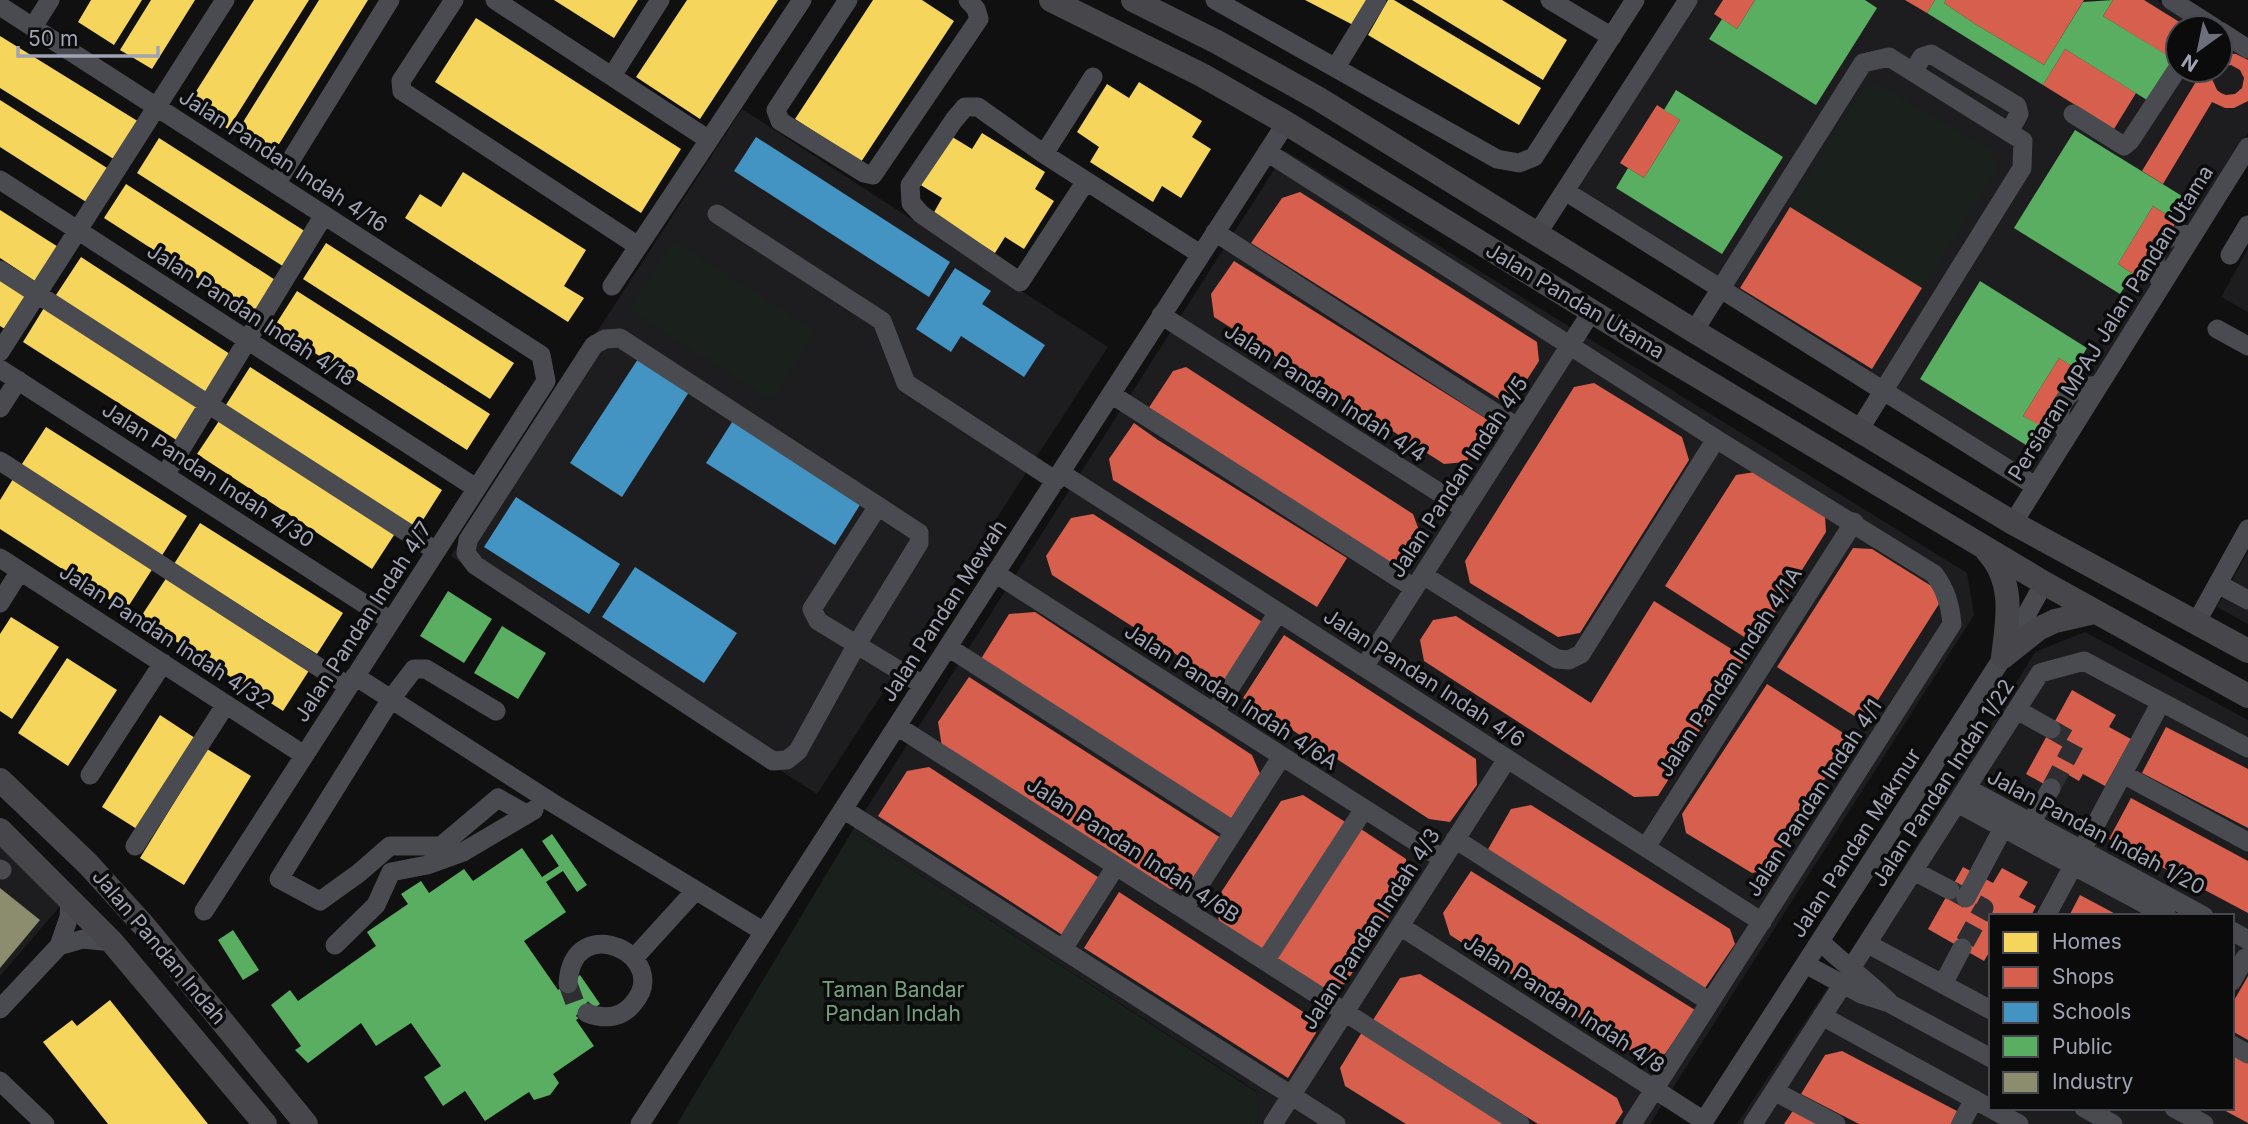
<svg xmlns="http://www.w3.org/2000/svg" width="2248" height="1124" font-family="Inter,sans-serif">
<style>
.built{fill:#1d1d1f;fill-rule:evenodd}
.green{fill:#1a211c}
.homes{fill:#f6d55c}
.shops{fill:#d6604d}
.schools{fill:#4393c3}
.public{fill:#5aae61}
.industry{fill:#8c8c6e}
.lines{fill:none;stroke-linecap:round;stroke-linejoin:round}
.minor-tunnel{stroke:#2d2d32;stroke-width:19;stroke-dasharray:19 10;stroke-linecap:butt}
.minor{stroke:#4a4a51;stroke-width:19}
.major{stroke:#47474b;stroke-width:24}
.labels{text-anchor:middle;stroke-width:7;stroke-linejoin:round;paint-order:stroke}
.street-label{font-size:21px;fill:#9fa3b4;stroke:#0b0b0c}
.park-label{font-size:21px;fill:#74a17d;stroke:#0b0b0c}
</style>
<rect width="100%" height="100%" fill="#101011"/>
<path class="built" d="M1697,0H2157L2201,28H2178V70H2220V40L2248,57V133L2033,477L1576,189Z
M742,109L1108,347L817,794L451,556Z
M1286,151L1967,573L1974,615L1650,1124H1255L1259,1117L1256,1091L852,831Z
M2248,249V312L2221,297Z
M2248,552V624L2217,607Z
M2085,632L2248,720V1124H1737L1858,942L2035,652ZM1991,916H2232V1108H1991Z
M0,847L62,904L0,976Z"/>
<path class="green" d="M1879,85L1990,150L1997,168L1922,288L1790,207L1863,88Z
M674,241L815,331L771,400L630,310Z
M852,831L1256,1092L1259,1117L1255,1124H677Z"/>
<path class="homes" d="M91,0H142L114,45L78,22Z
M151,0H195L152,69L120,50Z
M254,0H309L228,129L188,104Z
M319,0H368L276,149L240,127Z
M554,0H638L614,38Z
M687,0H778L700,119L636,77Z
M873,0H922L954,21L861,162L795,119Z
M1305,0H1371L1357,27Z
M1388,0H1394L1541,88L1519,125L1368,35Z
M1412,0H1502L1567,40L1543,80Z
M476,18L681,149L641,213L435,82Z
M0,36L144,125L120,163L0,88Z
M1139,82L1202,121L1192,137L1211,149L1181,198L1162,186L1153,202L1090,162L1099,147L1077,132L1107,84L1129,98Z
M0,100L115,173L94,207L0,147Z
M982,133L1045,172L1035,189L1054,201L1024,249L1005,237L995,253L933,214L942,198L919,184L949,135L972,149Z
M159,138L314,237L292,272L137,173Z
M463,172L586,250L564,286L584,298L568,322L405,218L420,194L441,207Z
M126,184L283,285L261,319L104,218Z
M0,210L63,250L41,285L0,258Z
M326,243L514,363L490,399L303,279Z
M81,257L236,358L210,398L54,298Z
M0,275L32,296L10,332L0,326Z
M297,291L490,414L467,450L274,327Z
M47,303L206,404L181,443L23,342Z
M250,367L442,490L416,531L224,408Z
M221,418L396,532L372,569L197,454Z
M46,427L187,516L161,557L20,467Z
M13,479L153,568L126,610L0,529V500Z
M200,523L343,613L317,654L174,564Z
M167,577L310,669L283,711L140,618Z
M11,617L59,647L12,719L0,711V634Z
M67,658L117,690L68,766L18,733Z
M160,715L198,740L140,831L102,807Z
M207,749L251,776L184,885L140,858Z
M110,1000L208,1124H108L43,1042L72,1020L77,1026Z"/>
<path class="shops" d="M1723,0H1755L1737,29L1714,14Z
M1905,0H1935L1927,13Z
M1946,0H2084L2044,65L1975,24L1944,3Z
M2113,0H2144L2189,28H2178V43L2169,57L2103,16Z
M2065,49L2136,93L2114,129L2043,85Z
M2227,53L2236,54L2248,60V101L2234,108H2225L2212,102L2163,184L2142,171L2203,70H2217L2212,79L2217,90L2221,93L2226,95L2235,94L2242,88L2244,78L2240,70L2231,65L2220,67V55Z
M1657,105L1680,120L1644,178L1620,163Z
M1300,192L1537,342L1539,361L1510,406L1251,243L1282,198Z
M2153,206L2177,221L2141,279L2118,264Z
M1790,207L1922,288L1872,369L1740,288Z
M1234,261L1493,423L1466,462L1444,464L1214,317L1211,294Z
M2059,358L2082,372L2046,430L2023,416Z
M1186,367L1413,514L1420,533L1395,568L1148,409L1173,371Z
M1594,383L1682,437L1689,460L1580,633L1558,637L1470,583L1465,561L1574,387Z
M1134,423L1158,440L1347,558L1317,607L1113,480L1109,459Z
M1755,472L1825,516L1826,532L1755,644L1665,586L1736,475Z
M1093,514L1267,625L1227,687L1052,575L1046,556L1071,518Z
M1853,548L1872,549L1933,587L1939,604L1864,722L1777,667Z
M1654,601L1746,658L1658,796L1634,797L1424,661L1420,640L1433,620L1456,616L1591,703Z
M1035,612L1252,755L1261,776L1232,822L979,662L1009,614Z
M1284,635L1476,759L1477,785L1450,822L1429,819L1243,698Z
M969,677L1221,838L1189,887L1167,890L942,747L938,722Z
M1767,684L1851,738L1767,870L1752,873L1686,833L1682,814Z
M2072,690L2116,715L2109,727L2131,739L2105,786L2083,774L2079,781L2060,770L2051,788L2026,774Z
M2166,727L2248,769V828L2142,773Z
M929,767L1104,881L1067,938L878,816L907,771Z
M1303,795L1350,825L1266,951L1219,922L1216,900L1281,801Z
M2131,798L2248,861V913L2109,839Z
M1531,805L1730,929L1735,944L1705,988L1487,851L1511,809Z
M1361,829L1406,859V890L1345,984L1324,988L1276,958Z
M1963,867L1993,883L2002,868L2028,882L2019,897L2036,906L2031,916H1991V949L1984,961L1928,929Z
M1471,871L1695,1010L1665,1054L1644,1059L1450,935L1443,913Z
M1119,892L1311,1017L1316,1033L1288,1078L1084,948Z
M2080,895L2110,911L2119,916H2069Z
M1420,974L1617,1098L1623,1112L1615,1124H1538L1373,1020L1400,978Z
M2248,976V1040L2232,1031V1004Z
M1362,1032L1507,1124H1406L1345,1086L1340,1068Z
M1842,1051L1957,1111L1951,1124H1859L1801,1094L1825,1055Z
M2232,1053L2248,1061V1123L2220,1108H2232Z
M1794,1109L1822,1124H1784Z"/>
<path class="schools" d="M756,137L950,262L929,297L734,171Z
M955,268L991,291L982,304L1045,345L1024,377L961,336L951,352L916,329Z
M638,359L689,392L622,497L570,463Z
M734,419L863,500L835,545L706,463Z
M516,497L620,564L589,614L484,547Z
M635,567L737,633L704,683L602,617Z"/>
<path class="public" d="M1755,0H1865L1877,8L1816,105L1709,39L1722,19L1737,29Z
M1935,0H1946L1944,3L1975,24L2044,65L2083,2L2113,0L2103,16L2173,59L2147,100L2065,49L2043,85L1927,13Z
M1676,90L1783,157L1722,254L1616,188L1628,168L1644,178L1680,120L1664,110Z
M2075,130L2182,196L2169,216L2153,206L2118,264L2133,274L2120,294L2014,228Z
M1980,281L2087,348L2075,368L2059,358L2023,416L2039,425L2026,445L1920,379Z
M448,591L492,619L464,663L420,636Z
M502,626L546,653L518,699L474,673Z
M552,834L587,885L577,892L563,871L546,882L566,912L524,941L558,990L580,975L600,1004L576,1020L594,1046L553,1074L559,1083L550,1095L534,1100L529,1092L485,1121L465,1091L443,1106L424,1077L441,1066L411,1023L376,1046L361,1023L308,1063L295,1050L301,1046L271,1005L290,990L298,1001L376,946L367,932L408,904L401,894L421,881L429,893L464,869L473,881L522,848L542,877L559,866L542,841Z
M233,930L259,970L243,980L218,940Z"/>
<path class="industry" d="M0,888L40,920L0,968Z"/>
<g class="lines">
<path class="minor-tunnel" d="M2051,729L2075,743L2051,788
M1951,890L1984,908L1962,948
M568,984L575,1003L587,1013"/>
<path class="minor" d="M454,0L401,81L402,91L638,246
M495,0L709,140
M848,0L776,110L780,121L864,173L873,175L979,19L976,9L968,0
M1215,0L1497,159L1519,163L1534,157L1635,0
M1550,0L1612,37
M2171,0L2215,28
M0,6L541,355L546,381L204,911
M33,27L50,0
M2220,31L2248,49
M1336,67L1377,0
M1913,72L1922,57L1931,54L2017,106L2019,114L2009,132
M612,76L660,0
M2073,114L2124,146L2130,141L2178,68
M1267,152L1716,439
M1044,154L1093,77
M0,180L476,488
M1086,181L1020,282L921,214L911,203L910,185L954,120L965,107H978L1044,154L1200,254
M276,184L390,0
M1565,191L2035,486
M717,214L882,321L906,383L1056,481
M1215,232L1517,427
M1537,234L1688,0
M2230,255L2248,225
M0,270L436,551
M2162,285C2147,256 2158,231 2193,235
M612,286L802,0
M1161,315L1465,509
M2217,329L2248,346
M1694,331L1863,63L1889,57L2023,141L2022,168L1859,430
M0,352L225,0
M0,369L391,621
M1111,394L1414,588
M0,408L18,380
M2068,435C2064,428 2059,421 2060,413C2062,394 2081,384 2098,386
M0,461L348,686
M1061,473L1762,922
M165,475L324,215
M878,506L620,338L605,339L594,345L468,540L466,553L475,565L773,761L787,760L798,751L857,644L919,543V533L878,506L812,609L818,621L923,685
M2013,523L2248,147
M0,558L304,755
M995,573L1443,859
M1423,575L1557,659L1569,660L1581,654L1716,439L1934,574C1946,590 1950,604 1952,624L1632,1124
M2218,584L2248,600
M0,603L20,571
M2196,623L2248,529
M948,647L1234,831
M1364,667L1592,311
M355,676L551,802L764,932
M2017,710L2051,729
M496,711L426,669H414L391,699L279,879L320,901L359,873L390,846H441L498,798L526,814
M1214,713L1278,612
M897,726L1520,1124
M2123,774L2248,842
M90,775L163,663
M1967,788L2204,916
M1957,803L2167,916
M843,809L1336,1124
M2031,823L2051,788
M1455,839L1710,1002
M135,846L226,704
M1646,847L1854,522
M2082,850L2161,702
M0,869L2,870
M1914,871L1950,890
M1966,898L2003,828
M1184,909L1282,756
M2046,916L2073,866
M1400,926L1704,1121
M2232,931L2248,940
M1820,941C1842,963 1867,980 1889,1002
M1868,944L1991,1010
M335,945L376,905L391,872L427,865L463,852L534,810
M59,946L83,939L112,942
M1063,949L1116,866
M634,958L695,891
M1265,961L1364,809
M1805,964L1861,994L1889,1003L1991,1058
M1850,970L2040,673L2084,661L2248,748
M2232,981L2245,958
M568,984C572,907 676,957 632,1005C620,1019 603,1019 587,1013
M1943,984L1962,948
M0,1009L59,946L69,917L70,900
M1822,1016L2019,1124
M2232,1045L2248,1054
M0,1081L45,1124
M1774,1091L1836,1124
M2084,1108L2113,1124
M2174,1108L2204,1124
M640,1124L1286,123
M1273,1124L1507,759
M1702,1124L2003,657L2044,583
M1753,1124L1843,984
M1961,1124L1974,1099"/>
<path class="major" d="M1051,0L1202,75L1286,123L1651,348L2044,583L2248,696
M1133,0L1217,42L1319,99L1694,331L2013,523L2248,651
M1987,551C2015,581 2008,619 2003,657
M2003,657L2038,629L2055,621L2094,612
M0,780L88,864L145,927L306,1124
M0,830L112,942L265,1124"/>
</g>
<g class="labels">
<g class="street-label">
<text transform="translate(283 161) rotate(33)" y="7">Jalan Pandan Indah 4/16</text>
<text transform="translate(1575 301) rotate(31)" y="7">Jalan Pandan Utama</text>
<text transform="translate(251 315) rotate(33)" y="7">Jalan Pandan Indah 4/18</text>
<text transform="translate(2111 323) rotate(-58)" y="7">Persiaran MPAJ Jalan Pandan Utama</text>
<text transform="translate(1325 393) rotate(33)" y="7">Jalan Pandan Indah 4/4</text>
<text transform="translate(208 475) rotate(33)" y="7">Jalan Pandan Indah 4/30</text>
<text transform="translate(1459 477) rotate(-57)" y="7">Jalan Pandan Indah 4/5</text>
<text transform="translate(944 611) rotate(-57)" y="7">Jalan Pandan Mewah</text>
<text transform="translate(363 622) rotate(-57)" y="7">Jalan Pandan Indah 4/7</text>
<text transform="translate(165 637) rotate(33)" y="7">Jalan Pandan Indah 4/32</text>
<text transform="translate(1730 672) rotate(-57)" y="7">Jalan Pandan Indah 4/1A</text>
<text transform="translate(1424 678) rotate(33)" y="7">Jalan Pandan Indah 4/6</text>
<text transform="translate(1231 697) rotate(33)" y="7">Jalan Pandan Indah 4/6A</text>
<text transform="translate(1943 783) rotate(-57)" y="7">Jalan Pandan Indah 1/22</text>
<text transform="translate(1814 798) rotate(-57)" y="7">Jalan Pandan Indah 4/1</text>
<text transform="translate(2096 832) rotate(28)" y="7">Jalan Pandan Indah 1/20</text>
<text transform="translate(1856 843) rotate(-57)" y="7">Jalan Pandan Makmur</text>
<text transform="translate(1133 850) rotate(33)" y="7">Jalan Pandan Indah 4/6B</text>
<text transform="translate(1371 929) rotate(-57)" y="7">Jalan Pandan Indah 4/3</text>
<text transform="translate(159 947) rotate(50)" y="7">Jalan Pandan Indah</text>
<text transform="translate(1564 1004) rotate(33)" y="7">Jalan Pandan Indah 4/8</text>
</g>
<g class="park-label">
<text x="893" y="997">Taman Bandar<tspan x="893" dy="24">Pandan Indah</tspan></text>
</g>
</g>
<rect x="1989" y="914" width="245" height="196" fill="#0b0b0c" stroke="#46484f" stroke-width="2"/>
<rect x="2003" y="932" width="35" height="21" fill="#f6d55c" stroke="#46484f" stroke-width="2"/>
<text x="2052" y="949" font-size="21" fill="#9fa3b4">Homes</text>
<rect x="2003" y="967" width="35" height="21" fill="#d6604d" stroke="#46484f" stroke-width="2"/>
<text x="2052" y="984" font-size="21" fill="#9fa3b4">Shops</text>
<rect x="2003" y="1002" width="35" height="21" fill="#4393c3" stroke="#46484f" stroke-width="2"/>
<text x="2052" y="1019" font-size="21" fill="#9fa3b4">Schools</text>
<rect x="2003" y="1036" width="35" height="21" fill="#5aae61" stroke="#46484f" stroke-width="2"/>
<text x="2052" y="1054" font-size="21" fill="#9fa3b4">Public</text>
<rect x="2003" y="1072" width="35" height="21" fill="#8c8c6e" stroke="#46484f" stroke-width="2"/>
<text x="2052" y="1089" font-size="21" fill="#9fa3b4">Industry</text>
<g transform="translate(2199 49) rotate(213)"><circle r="33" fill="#0b0b0c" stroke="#46484f" stroke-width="2"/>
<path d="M0-5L12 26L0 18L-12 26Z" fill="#6d707b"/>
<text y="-10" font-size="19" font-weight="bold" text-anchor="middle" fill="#9fa3b4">N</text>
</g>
<path d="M18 46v10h140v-10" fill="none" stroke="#9fa3b4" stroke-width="3.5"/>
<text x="28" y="46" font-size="21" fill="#9fa3b4" stroke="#0b0b0c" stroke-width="5" paint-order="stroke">50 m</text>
</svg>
